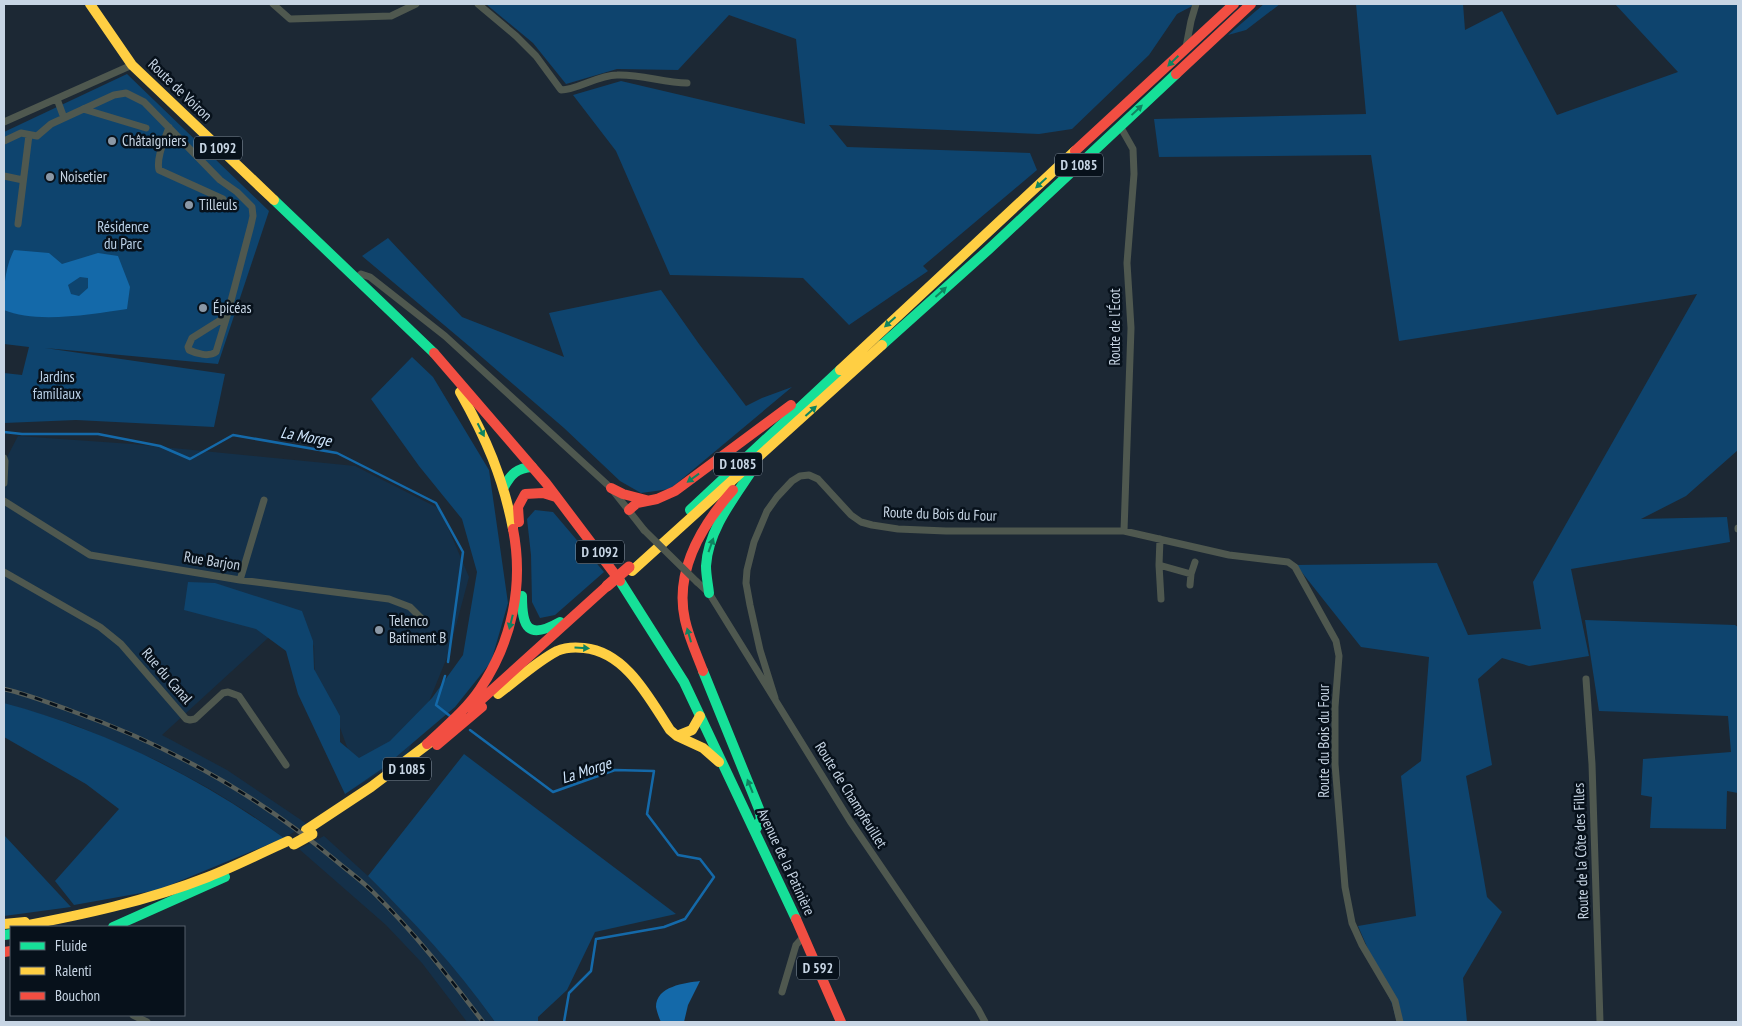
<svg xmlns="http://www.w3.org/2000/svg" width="1742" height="1026" font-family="'PT Sans Narrow',sans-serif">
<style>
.built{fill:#143049}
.green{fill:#0e446e}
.water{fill:#1469a9;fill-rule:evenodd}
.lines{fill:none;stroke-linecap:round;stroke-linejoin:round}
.stream{stroke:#1469a9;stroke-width:2.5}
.street{stroke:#4f584f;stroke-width:7}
.fast{stroke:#16e098;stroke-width:10}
.slow{stroke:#ffcf43;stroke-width:10}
.jam{stroke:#f24e42;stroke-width:10}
.rail-casing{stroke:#575e59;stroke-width:4.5}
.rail{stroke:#07111b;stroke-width:2.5;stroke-dasharray:8;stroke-linecap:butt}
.street-bridge{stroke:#4f584f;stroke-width:7}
.slow-bridge{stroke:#ffcf43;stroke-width:11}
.jam-bridge{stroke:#f24e42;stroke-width:11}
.oneway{fill:#0f8360}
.poi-dot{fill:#8b98a6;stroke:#07111b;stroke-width:2}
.labels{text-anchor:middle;stroke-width:5;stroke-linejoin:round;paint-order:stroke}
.shield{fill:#07111b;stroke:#8d9aa8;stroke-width:1}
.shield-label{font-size:14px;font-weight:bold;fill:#c7d5e4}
.street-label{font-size:15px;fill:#c7d5e4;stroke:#07111b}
.poi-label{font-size:15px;fill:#c7d5e4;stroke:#07111b;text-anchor:start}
.park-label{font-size:15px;fill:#bbd2e9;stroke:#07111b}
.water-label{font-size:16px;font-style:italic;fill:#d0e7fe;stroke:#07111b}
</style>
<rect width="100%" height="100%" fill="#1c2834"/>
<path class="built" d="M18,436L132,444L355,466L440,509L469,577L448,655L407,755L345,794L355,769L338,722L315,681L314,646L302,626L291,617L162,735L227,770L307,824L284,838L252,815L210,789L160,762L75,725L4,703V483L5,461Z
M324,836L368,876L406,914L434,944L475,994L495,1022H467L422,963L386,925L299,849Z"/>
<path class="green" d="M486,4H1196L1177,14L1149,55L1072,129L1039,134L829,125L847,147L1030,153L1037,170L923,266L928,271L849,325L803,278L670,275L616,151L573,95L621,81L805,124L796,39L729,15L678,70L617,69L566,84L533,43Z
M1264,4H1280L1246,30L1228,35Z
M1356,4H1463L1465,30L1502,11L1557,115L1678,72L1615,4H1738V450L1686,496L1641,519L1727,517L1730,542L1571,569L1589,656L1529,666L1502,658L1478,679L1492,765L1466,776L1487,897L1502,912L1463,978L1467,1022H1397L1392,1004L1358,926L1416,916L1401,776L1421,761L1429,657L1361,647L1296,565L1437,563L1468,635L1541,629L1533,582L1697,294L1399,341L1371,155L1159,157L1154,119L1366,114Z
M127,74L269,211L218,364L45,348L225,374L214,427L76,420L4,423V373L22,375L29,347L4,344V132Z
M388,238L462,317L564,357L549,313L661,290L699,344L746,406L762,398L792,387L670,489L641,493L620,481L564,428L469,346L362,256Z
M412,357L433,377L489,470L508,603L491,662L455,707L383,768L345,794L298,694L286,651L256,629L184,610L188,582L215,583L302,611L313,641L314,669L340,716V742L359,758L390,741L432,698L463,655L477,572L462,519L419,466L371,399Z
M535,510L553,512L604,572L555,615L540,618L532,602L531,555L527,519Z
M1585,620L1735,625L1738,627V793L1727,791L1726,829L1650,828L1652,797L1641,795L1643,759L1731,752L1728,716L1599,711Z
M4,703C105,730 199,777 284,838L158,890L74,905L55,881L119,809L86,784L4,737Z
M464,754L676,914L595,932L567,990L538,1017V1022H495C458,969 414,922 368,876Z
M4,835L71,907L4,916Z"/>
<path class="water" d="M14,250L49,253L62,264L98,253L118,256L130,287L127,309C93,314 36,324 4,310C4,288 4,270 14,250ZM80,277L88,278V288L79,296L71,294L68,285Z
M700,981L688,1005L684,1022H661C659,1018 657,1012 656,1007C656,986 685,983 700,981Z"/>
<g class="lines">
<path class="stream" d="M4,432L22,434H98L160,446L190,459L233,435L337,453L436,503L463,552L448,662
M445,676L436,705L450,716
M470,730L553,792L615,770L654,771L647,814L678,855L700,859L714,877L685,919L664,927L596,939L591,971L569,993L564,1022"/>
<path class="street" d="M273,4L290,19L391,16L416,4
M478,4L516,36L536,56L561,90C577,90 598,75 617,75C641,74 664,83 687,83
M1186,47L1191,21L1196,4
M57,99L64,118L114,95L126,93L144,102L220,180L237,192L252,207L253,216L251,225L227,316L192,338L188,347L189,350C197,354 209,357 216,352L227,316
M83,109L146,128
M4,122L132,65
M1120,126L1133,149L1134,174L1127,263L1131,328L1124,531
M169,127C165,139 156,158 159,170L223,199
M4,141L21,133L37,136L51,124L64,118
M4,176L23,180
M18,224L29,135
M357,278L361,274L370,277L445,336L611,488L644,530
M4,458L5,461L4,483
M4,501L90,555L240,580L389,599L410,607L424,621
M1738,529V528
M1160,539L1159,565L1191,574
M1159,565L1161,599
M4,572L100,627L121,644L186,719L190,720L195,719L223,693L228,692L239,696L286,765
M240,580L264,500
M697,582L709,593L850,821L978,1009L985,1022
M1190,585L1191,574L1195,562
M1586,679L1592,764L1600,1022
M775,698L760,650L750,605L746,583L747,570L754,542L767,511L777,497L792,481L800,476L809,475L818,479L851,515L861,522L872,525L898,529L946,531H1124L1229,555L1288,562L1295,567L1336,641L1339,656L1335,707V764L1345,887L1352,923L1362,945L1395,1001L1400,1022
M782,992L796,945L804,936
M133,1015L147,1022"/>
<path class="fast" d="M274,200L434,353
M882,345L988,250L1176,74
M504,487C511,474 517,468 532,467
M690,510L840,370
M620,581L684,682L796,919
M709,593C708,584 706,575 706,566C708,530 734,498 753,469
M522,596C522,628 528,640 560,622
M703,671L759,809L761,819L755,831
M113,927L225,877
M4,935L11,934"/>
<path class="slow" d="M90,4L132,65L274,200
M840,370L1075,151
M460,392C486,438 503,477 513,529
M632,571L882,345
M498,694C517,680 536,662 557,651C566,647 575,647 584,648C626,652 649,698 670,730L677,736L703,748L719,762
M677,736L692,730L700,716
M306,830L371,787L432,741
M4,924L25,922
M17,927C82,915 147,901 208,877C236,866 261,853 288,841"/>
<path class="jam" d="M1176,74L1251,4
M1075,151L1234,4
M434,353L546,483L620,581
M611,488L623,494L646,500
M629,510L637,503L657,499L675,491L791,405
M519,522L518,507L525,494L543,493L556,497
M703,671C697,655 689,638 685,620C674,571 702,525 733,490
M471,709L607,586
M427,744C445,727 466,710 480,689C512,642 524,585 513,529
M437,745L482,707
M796,919L841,1022
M4,952L11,951"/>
<defs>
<path id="rail" d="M4,689C26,694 47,702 69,710C166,744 256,794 335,860C348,871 361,880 373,892C414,932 449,977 483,1022"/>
</defs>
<use href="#rail" class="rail-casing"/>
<use href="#rail" class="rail"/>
<path class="street-bridge" d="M644,530L697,582"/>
<path class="slow-bridge" d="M294,844L312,834"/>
<path class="jam-bridge" d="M607,586L629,567"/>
</g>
<defs><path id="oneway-solid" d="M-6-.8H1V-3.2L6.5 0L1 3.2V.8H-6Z" transform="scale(1.25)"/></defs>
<g class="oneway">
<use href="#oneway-solid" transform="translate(1173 61) rotate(136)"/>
<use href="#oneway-solid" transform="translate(1137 110) rotate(-43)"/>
<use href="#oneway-solid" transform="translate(1041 183) rotate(137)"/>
<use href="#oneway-solid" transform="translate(941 292) rotate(-42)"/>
<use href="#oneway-solid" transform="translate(890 322) rotate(138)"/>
<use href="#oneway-solid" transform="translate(811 411) rotate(-42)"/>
<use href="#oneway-solid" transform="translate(481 430) rotate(63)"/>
<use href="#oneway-solid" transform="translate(693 478) rotate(144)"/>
<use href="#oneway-solid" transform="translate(711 545) rotate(-70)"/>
<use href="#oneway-solid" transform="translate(511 622) rotate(104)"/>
<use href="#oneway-solid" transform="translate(689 635) rotate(-106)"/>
<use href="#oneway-solid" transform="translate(582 648) rotate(3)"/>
<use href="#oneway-solid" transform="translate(750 786) rotate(-112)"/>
</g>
<g class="poi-dot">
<circle cx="112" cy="141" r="5"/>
<circle cx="50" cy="177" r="5"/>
<circle cx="189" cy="205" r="5"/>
<circle cx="203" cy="308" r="5"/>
<circle cx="379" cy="630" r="5"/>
</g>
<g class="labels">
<g class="shield">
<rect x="194" y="136.5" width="48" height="23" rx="4"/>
<rect x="1055" y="153.5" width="48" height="23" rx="4"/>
<rect x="714" y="452.5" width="48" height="23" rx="4"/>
<rect x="576" y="540.5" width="48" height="23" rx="4"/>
<rect x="383" y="757.5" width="48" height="23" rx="4"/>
<rect x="797" y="956.5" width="42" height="23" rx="4"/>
</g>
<g class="shield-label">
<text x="218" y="153">D 1092</text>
<text x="1079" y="170">D 1085</text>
<text x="738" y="469">D 1085</text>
<text x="600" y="557">D 1092</text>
<text x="407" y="774">D 1085</text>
<text x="818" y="973">D 592</text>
</g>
<g class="street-label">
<text transform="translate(180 90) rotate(44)" y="5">Route de Voiron</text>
<text transform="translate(1115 327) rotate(-90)" y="5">Route de l'Écot</text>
<text transform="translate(940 514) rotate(2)" y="5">Route du Bois du Four</text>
<text transform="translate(212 561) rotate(9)" y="5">Rue Barjon</text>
<text transform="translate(167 676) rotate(49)" y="5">Rue du Canal</text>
<text transform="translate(1324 741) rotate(-90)" y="5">Route du Bois du Four</text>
<text transform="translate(851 795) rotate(58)" y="5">Route de Champfeuillet</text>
<text transform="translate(1581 851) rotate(-92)" y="5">Route de la Côte des Filles</text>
<text transform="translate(786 862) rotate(65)" y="5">Avenue de la Patinière</text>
</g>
<g class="poi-label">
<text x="122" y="146">Châtaigniers</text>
<text x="60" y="182">Noisetier</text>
<text x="199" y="210">Tilleuls</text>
<text x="213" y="313">Épicéas</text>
<text x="389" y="626">Telenco<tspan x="389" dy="17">Batiment B</tspan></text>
</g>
<g class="park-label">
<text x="123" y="232">Résidence<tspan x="123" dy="17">du Parc</tspan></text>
<text x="57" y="382">Jardins<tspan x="57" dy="17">familiaux</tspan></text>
</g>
<g class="water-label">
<text transform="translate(306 436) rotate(10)" y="6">La Morge</text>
<text transform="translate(586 770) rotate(-18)" y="6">La Morge</text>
</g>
</g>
<rect width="1742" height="1026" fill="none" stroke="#c7d5e4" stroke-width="10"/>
<rect x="10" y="926" width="175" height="90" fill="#07111b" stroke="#545f6b"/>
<rect x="20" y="942" width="25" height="8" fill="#16e098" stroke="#545f6b"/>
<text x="55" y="951" font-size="15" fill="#c7d5e4">Fluide</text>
<rect x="20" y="967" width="25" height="8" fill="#ffcf43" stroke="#545f6b"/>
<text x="55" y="976" font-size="15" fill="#c7d5e4">Ralenti</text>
<rect x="20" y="992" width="25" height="8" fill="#f24e42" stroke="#545f6b"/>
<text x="55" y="1001" font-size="15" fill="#c7d5e4">Bouchon</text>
</svg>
